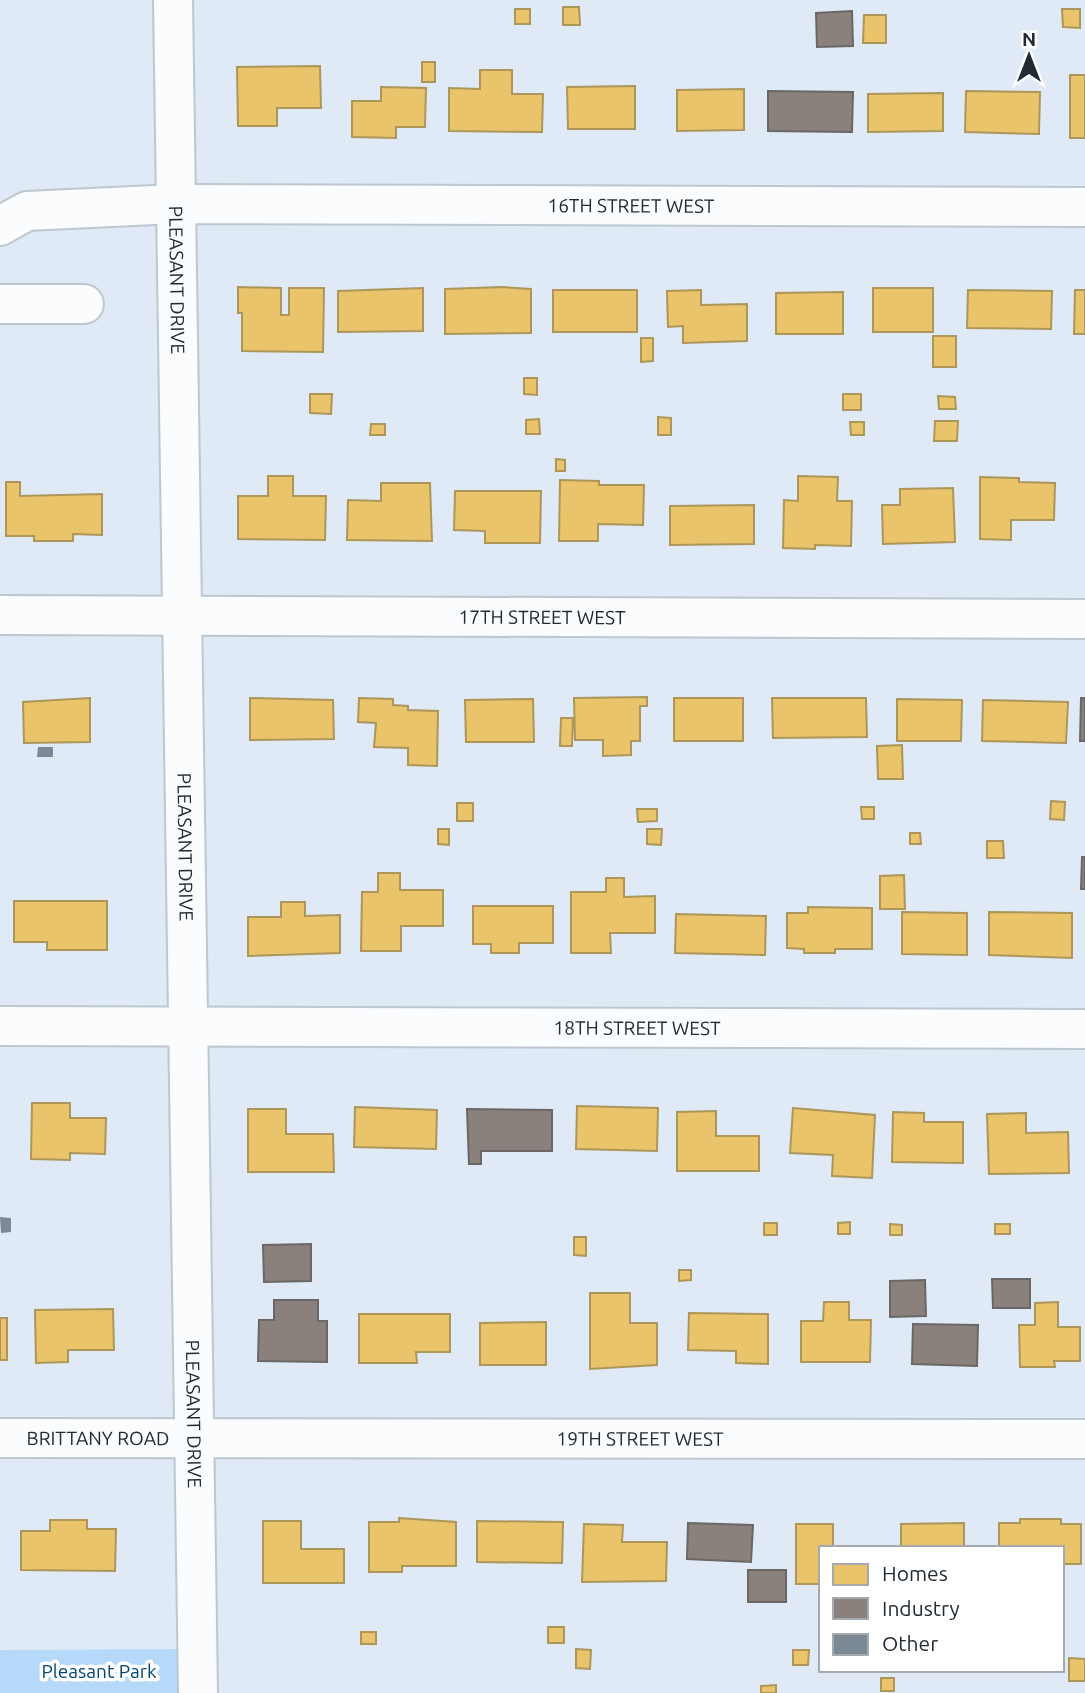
<svg xmlns="http://www.w3.org/2000/svg" width="1085" height="1693" font-family="Ubuntu,sans-serif">
<style>
.green{fill:#b7d9f9}
.homes{fill:#e9c46a;stroke:#ad965a;stroke-width:2}
.industry{fill:#8a817c;stroke:#6a6766;stroke-width:2}
.building{fill:#7b8995}
.lines{fill:none;stroke-linecap:round;stroke-linejoin:round}
.minor-casing{stroke:#bdc7d0;stroke-width:42}
.minor{stroke:#fafcfe;stroke-width:38}
.labels{text-anchor:middle;stroke-width:7;stroke-linejoin:round;paint-order:stroke}
.street-label{font-size:19px;fill:#212b34;stroke:#fff}
.park-label{font-size:19px;fill:#004575;stroke:#fff}
</style>
<rect width="100%" height="100%" fill="#dfeaf6"/>
<path class="green" d="M198,1649V1693H0V1650Z"/>
<path class="homes" d="M563,7H579L580,25H563Z
M515,9H530V24H515Z
M1062,9H1080V28L1063,27Z
M864,15H886V43H863Z
M422,62H435V82H422Z
M320,66L321,108H277V126H238L237,67Z
M480,70H512V94H543L542,132L449,131V88L480,89Z
M1070,75H1085V138H1070Z
M635,86V129H568L567,87Z
M381,87L426,88L425,127H396V138L352,137V101H381Z
M744,89V130L677,131V90Z
M966,91L1040,92L1039,134L965,132Z
M943,93V131L868,132V94Z
M238,287L281,288V315H289V288H324L323,352L242,351V313H238Z
M502,287L531,289V333L445,334V289Z
M423,288V331L338,332V291Z
M873,288H933V332H873Z
M553,290H637V332H553Z
M701,290V305L747,304V341L683,343V326L668,327L667,291Z
M968,290L1052,291L1051,329L967,328Z
M1075,290H1085V334H1074Z
M843,292V334H776V293Z
M933,336H956V367H933Z
M641,338H653V361L641,362Z
M524,378H537V395L524,394Z
M310,394H332L331,414L310,413Z
M843,394H861V410H843Z
M938,396L955,397L956,409H939Z
M658,417L671,418V435H658Z
M539,419L540,434H526V420Z
M935,421H958L957,441H934Z
M850,422H864V435H851Z
M371,424H385V435H370Z
M556,459L565,460V471H556Z
M268,476H293V496H326L325,540L238,539V496H268Z
M798,476L838,477L837,501H852L851,546L815,545V549L783,548L784,500L798,501Z
M980,477L1019,478V482L1055,483L1054,520H1011V540L980,539Z
M560,480L599,481V485H644L643,525L598,524V541H559Z
M6,482H20V496L102,494V535L73,534V541H34V536H6Z
M381,483H430L432,541L347,540L348,500L381,501Z
M953,488L955,542L883,544L882,505H900V489Z
M455,491H541L540,543H485V531L454,530Z
M754,505V544L670,545V506Z
M647,697V706H640V741H631V755L603,756V740H575L574,698Z
M90,698V742L24,743L23,702Z
M250,698L333,700L334,739L250,740Z
M359,698L393,699V705L408,706V710L438,711L437,766L408,765V748L374,747L376,723L358,722Z
M674,698H743V741H674Z
M772,698H866L867,737L773,738Z
M533,699L534,742H466L465,700Z
M897,699L962,700L961,741H897Z
M983,700L1068,702L1066,743L982,741Z
M561,718H573L572,746H560Z
M902,745L903,779H878L877,746Z
M1051,801L1065,802L1064,820L1050,819Z
M457,803H473V821H457Z
M861,807H874V819H862Z
M637,809H657V821L638,822Z
M438,829H449V845L438,844Z
M647,829H662L661,845L647,844Z
M910,833H920L921,844H910Z
M987,841H1003L1004,858H987Z
M378,873H400V890H443V926H401V951H361L362,892H378Z
M904,875L905,909H880V876Z
M606,878H624V897L655,896V933H610L611,953H571V892H606Z
M14,901H107V950H47V942H14Z
M281,902H305V916L340,915V953L248,956V917H281Z
M473,906H553V943H519V953H491V944H473Z
M808,907L872,908V949H835V953H804V949L787,948V913H808Z
M902,912L967,913V955L902,954Z
M989,912L1072,913V958L989,955Z
M676,914L766,916L765,955L675,953Z
M32,1103H70V1118H106L105,1154L70,1153V1160L31,1159Z
M577,1106L658,1108L657,1151L576,1149Z
M355,1107L437,1110L436,1149L354,1147Z
M793,1108L875,1115L872,1178L832,1176L833,1155L790,1153Z
M248,1109H286V1134H333L334,1172H248Z
M716,1111V1136H759V1171H677V1112Z
M893,1112L924,1113V1122H963V1163L892,1162Z
M1026,1113V1133L1068,1132L1069,1173L989,1174L987,1114Z
M850,1222V1234H838V1223Z
M764,1223H777V1235H764Z
M890,1224L902,1225V1235H890Z
M995,1224H1010V1234H995Z
M574,1237H586V1256L574,1255Z
M679,1270H691V1280L679,1281Z
M590,1293H630V1323H657V1365L590,1369Z
M824,1302H849V1320H871L870,1362H801V1321H823Z
M1058,1302V1327H1080V1361H1054L1055,1367H1020L1019,1325H1035V1303Z
M113,1309L114,1350H68V1362L36,1363L35,1310Z
M689,1313L768,1314V1364L736,1363V1351L688,1350Z
M359,1314H450V1352H416L417,1363H359Z
M0,1318H7V1360H0Z
M546,1322V1365H480V1323Z
M399,1518L456,1522V1566H402V1572H369V1522H399Z
M1020,1519H1061V1524H1081V1564H1062V1548H999V1523H1020Z
M50,1520H87V1529H116L115,1571L21,1570V1531H50Z
M263,1521H301V1549H344V1583H263Z
M477,1521L563,1522L562,1563L477,1562Z
M964,1523V1548H901V1524Z
M584,1524L623,1525L622,1542H667L666,1581L582,1582Z
M796,1524H833V1548H821V1584H796Z
M548,1627H564V1643H548Z
M361,1632H376V1644H361Z
M576,1649L591,1650L590,1669L576,1668Z
M793,1650H809L808,1665H793Z
M1069,1658L1085,1659V1681H1069Z
M881,1678H894V1691H881Z
M776,1685V1693H761V1686Z"/>
<path class="industry" d="M852,11L853,46L817,47L816,13Z
M768,91L853,92L852,132L768,131Z
M1081,698H1085V741H1080Z
M1082,857H1085V889H1081Z
M467,1109L552,1110V1151H481V1164H469Z
M311,1244V1281L264,1282L263,1245Z
M992,1279H1030V1308H993Z
M925,1280L926,1316L890,1317V1281Z
M274,1300H318V1321H327V1362L258,1361L259,1320H274Z
M913,1324L978,1325L977,1366L912,1364Z
M688,1523L753,1525L751,1562L687,1559Z
M748,1570H786V1602H748Z"/>
<path class="building" d="M38,747H53V757H37Z
M0,1217L11,1218V1232L1,1233Z"/>
<g class="lines">
<defs>
<g id="minor">
<path id="s1" d="M173,0L198,1693"/>
<path id="s2" d="M0,226L27,211L176,204L1085,207"/>
<path d="M0,304H84"/>
<path id="s3" d="M0,615L1085,619"/>
<path id="s4" d="M0,1026L1085,1029"/>
<path id="s5" d="M0,1438L1085,1439"/>
</g>
</defs>
<use href="#minor" class="minor-casing"/>
<use href="#minor" class="minor"/>
</g>
<g class="labels">
<g class="street-label">
<text dy="7" stroke="none"><textPath href="#s2" startOffset="635">16TH STREET WEST</textPath></text>
<text dy="7" stroke="none"><textPath href="#s1" startOffset="280">PLEASANT DRIVE</textPath></text>
<text dy="7" stroke="none"><textPath href="#s3" startOffset="542">17TH STREET WEST</textPath></text>
<text dy="7" stroke="none"><textPath href="#s1" startOffset="847">PLEASANT DRIVE</textPath></text>
<text dy="7" stroke="none"><textPath href="#s4" startOffset="637">18TH STREET WEST</textPath></text>
<text dy="7" stroke="none"><textPath href="#s1" startOffset="1414">PLEASANT DRIVE</textPath></text>
<text dy="7" stroke="none"><textPath href="#s5" startOffset="98">BRITTANY ROAD</textPath></text>
<text dy="7" stroke="none"><textPath href="#s5" startOffset="640">19TH STREET WEST</textPath></text>
</g>
<g class="park-label">
<text x="99" y="1678">Pleasant Park</text>
</g>
</g>
<rect x="819" y="1546" width="245" height="126" fill="#ffffff" stroke="#a6aaae" stroke-width="2"/>
<rect x="833" y="1564" width="35" height="21" fill="#e9c46a" stroke="#a6aaae" stroke-width="2"/>
<text x="882" y="1581" font-size="21" fill="#212b34">Homes</text>
<rect x="833" y="1598" width="35" height="21" fill="#8a817c" stroke="#a6aaae" stroke-width="2"/>
<text x="882" y="1616" font-size="21" fill="#212b34">Industry</text>
<rect x="833" y="1634" width="35" height="21" fill="#7b8995" stroke="#a6aaae" stroke-width="2"/>
<text x="882" y="1651" font-size="21" fill="#212b34">Other</text>
<g transform="translate(1029 56)" stroke="#ffffff" stroke-width="5" paint-order="stroke">
<path d="M0-5L12 26L0 18L-12 26Z" fill="#212b34"/>
<text y="-10" font-size="19" font-weight="bold" text-anchor="middle" fill="#212b34">N</text>
</g>
</svg>
